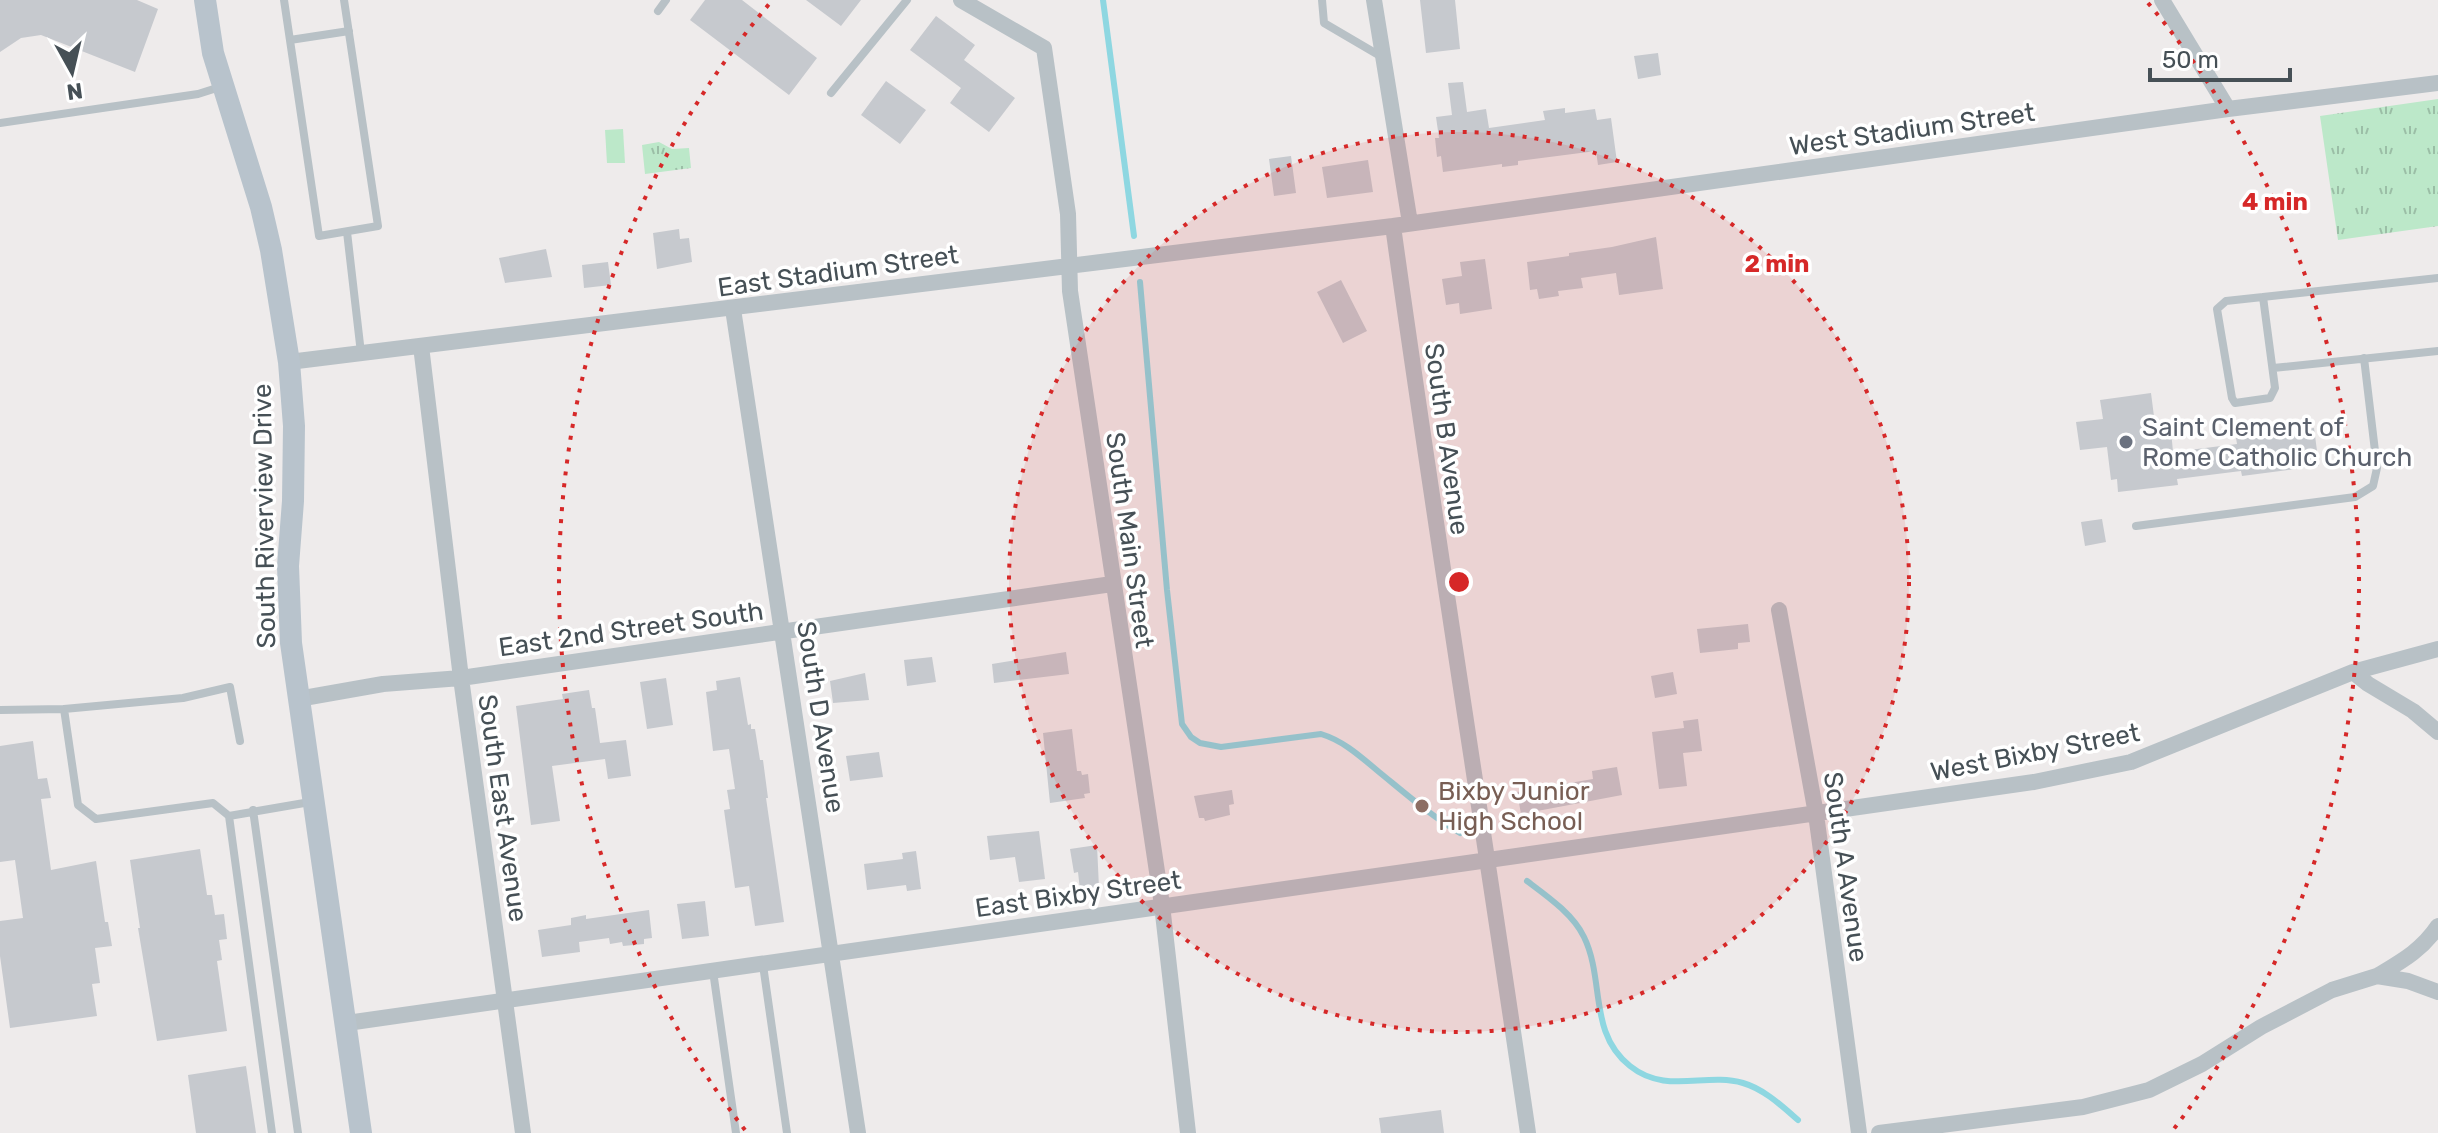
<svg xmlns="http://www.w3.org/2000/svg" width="2438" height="1133" font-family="Rubik,sans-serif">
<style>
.grass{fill:url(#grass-tufts)}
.garden{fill:#bce8c9}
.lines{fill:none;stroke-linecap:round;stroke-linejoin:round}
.stream{stroke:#8ed7e1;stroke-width:6}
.building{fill:#c6c9ce}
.lane{stroke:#b8c1c6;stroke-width:8}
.street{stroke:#b8c1c6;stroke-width:16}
.secondary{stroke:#b8c3cc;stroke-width:22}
.ring{fill:none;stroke:#d62828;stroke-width:4;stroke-dasharray:4 8}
.worship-dot{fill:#6b7280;stroke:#fff;stroke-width:3}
.education-dot{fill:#8d6e63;stroke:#fff;stroke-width:3}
.labels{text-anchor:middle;stroke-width:7;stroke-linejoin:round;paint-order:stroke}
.street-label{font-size:26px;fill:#465056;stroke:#fff}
.worship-label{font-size:26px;fill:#5b616d;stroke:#fff;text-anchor:start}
.education-label{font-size:26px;fill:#785e54;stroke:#fff;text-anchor:start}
.centre{fill:#d62828;stroke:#fff;stroke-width:4}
.ring-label{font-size:24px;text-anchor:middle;font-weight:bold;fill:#d62828;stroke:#fff;stroke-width:7;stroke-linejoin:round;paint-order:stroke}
</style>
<defs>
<pattern id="grass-tufts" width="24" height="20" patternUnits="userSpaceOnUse" patternTransform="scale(2)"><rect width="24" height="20" fill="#bce8c9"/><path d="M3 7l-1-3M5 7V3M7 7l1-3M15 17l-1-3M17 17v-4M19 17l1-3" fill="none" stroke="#9bbea6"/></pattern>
</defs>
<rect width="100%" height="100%" fill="#eeebeb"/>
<path class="grass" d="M2438,99V226L2338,240L2320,116Z
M659,142L672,149L689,148L691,168L645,174L642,145Z"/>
<path class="garden" d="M623,129L625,163H607L605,130Z"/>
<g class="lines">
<path class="stream" d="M1103,0L1134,236
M1140,282L1167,590L1182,724L1191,737L1200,743L1221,747L1321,734C1344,741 1361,757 1379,772C1406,794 1431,816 1460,833
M1527,881C1547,896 1573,914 1584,937C1605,980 1588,1033 1630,1066C1666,1095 1705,1072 1743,1083C1764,1089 1782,1106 1798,1120"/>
</g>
<path class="building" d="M0,0H137L158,9L135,72L41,35L21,38L0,52Z
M705,0H742L817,58L789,95L690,20Z
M806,0H861L841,26Z
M1420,0H1455L1460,49L1426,53Z
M936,16L975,45L964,60L1015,98L989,132L950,103L961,88L910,50Z
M1658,53L1661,75L1638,79L1634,56Z
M886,81L926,110L900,144L861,115Z
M1463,82L1467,112L1486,109L1489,128L1545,120L1543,111L1565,108V113L1595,109L1597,120L1611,118L1617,162L1598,165L1596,151L1518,161V165L1502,167V164L1443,172L1441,156L1437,157L1435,138H1439L1436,117L1452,115L1448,83Z
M1291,156L1296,193L1274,196L1269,159Z
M1368,160L1373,192L1327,198L1322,167Z
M679,229L680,239L689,238L692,262L657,269L653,233Z
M1656,237L1663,289L1619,295L1616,273L1581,278L1583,288L1558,291L1559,296L1539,299L1537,289L1530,290L1527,262L1569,256V253L1612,247Z
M546,249L552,277L505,283L499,258Z
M1485,259L1492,309L1460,314L1459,303L1446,305L1442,279L1462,276L1460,262Z
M608,262L611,285L584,288L582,265Z
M1341,280L1367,331L1343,343L1317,292Z
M2151,393L2156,432L2171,430L2173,452L2237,444L2236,438L2314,428L2319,466L2242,476L2241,471L2177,479L2178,485L2118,492L2117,479L2111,480L2107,447L2080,450L2076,422L2103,419L2100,400Z
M2102,519L2106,542L2085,546L2081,522Z
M1748,624L1750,642L1738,643V649L1700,653L1697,629Z
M1066,652L1069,674L994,683L992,664Z
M932,657L936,682L907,686L904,660Z
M1673,672L1677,694L1655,698L1651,676Z
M865,673L869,700L833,703L830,681Z
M740,677L748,725L751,724V729H755L760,760H763L768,798H766L784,922L755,926L749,886L735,888L724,810L730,809L727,790L735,789L729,749L713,751L706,692L717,690L716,681Z
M666,678L673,725L647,729L640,682Z
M589,690L592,708H595L600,743L626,740L631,776L608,779L605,759L552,766L560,821L531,825L516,706L563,699L562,694Z
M1698,719L1702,751L1683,753L1687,786L1659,789L1652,732L1684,728L1683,721Z
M1072,729L1077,771H1081L1082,775L1088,774L1090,793L1084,794L1085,798L1050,803L1043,733Z
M33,741L38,779L47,778L51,798L41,799L51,870L96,861L105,922H108L112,946L95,948L100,983L92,984L97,1016L10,1028L0,956V921L23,918L15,860L0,862V746Z
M879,752L883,777L850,781L846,756Z
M1617,767L1622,795L1521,814L1517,792L1593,779L1592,771Z
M1232,790L1234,804L1229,805L1230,815L1205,821L1204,818H1199L1194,796Z
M1039,831L1045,879L1019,882L1015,857L990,860L987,836Z
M1097,845L1099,888L1080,890L1078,872L1074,873L1070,849Z
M200,849L207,895H212L215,915L224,914L227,939L219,940L222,960L217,961L227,1031L157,1041L138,928H140L130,860Z
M916,851L921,889L907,891L906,885L867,890L864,864L903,859L902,853Z
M705,901L709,936L682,939L677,904Z
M649,910L652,938L644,939V944L623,946L622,942L610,944L609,938L579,942L580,952L542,957L538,930L571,925V918L586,915V919Z
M246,1066L256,1133H196L188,1075Z
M1441,1110L1444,1133H1381L1379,1118Z"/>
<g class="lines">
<path class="lane" d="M284,0L319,236L378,226L344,0
M1322,0L1324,23L1382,57
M658,11L666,0
M290,40L349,31
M831,93L907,0
M0,123L198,94L220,87
M347,232L361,353
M2263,297L2275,388L2270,398L2235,403L2232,398L2217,309L2226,301L2438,278
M2273,368L2438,351
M2136,526L2355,497L2373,486L2377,468L2364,358
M64,709L78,805L96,819L213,803L229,816L310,802
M0,710L64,709L183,698L230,687L240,741
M253,810L298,1133
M229,816L272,1133
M763,965L787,1133
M713,971L736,1133"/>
<path class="street" d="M961,0L1044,48L1068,214L1070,291L1162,905L1188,1133
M1374,0L1410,223
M2162,0L2228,109
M1393,226C1435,529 1484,831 1528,1133
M733,309L858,1133
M421,346L461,678L523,1133
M289,362L1393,226L2228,109L2438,83
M1779,610L1816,814L1859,1133
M2353,672L2368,684L2413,711L2438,732
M298,699L383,684L461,678L1112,584
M2377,976C2402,961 2422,950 2438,926
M347,1023L2034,782L2131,762L2353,672L2438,649
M1879,1133L2083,1107L2149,1090L2202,1064L2261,1027L2332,990L2377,976L2408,981L2438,992"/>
<path class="secondary" d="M205,0L213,53L261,207L271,250L289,362L294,426L293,501L288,566L291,643L361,1133"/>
</g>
<circle cx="1459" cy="582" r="450" fill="#d62828" fill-opacity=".12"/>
<g class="ring">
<circle cx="1459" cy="582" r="450"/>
<path d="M745 1130A900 900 0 0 1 770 3M2148 3A900 900 0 0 1 2173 1130"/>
</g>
<circle class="worship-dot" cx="2126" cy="442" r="8"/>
<circle class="education-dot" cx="1422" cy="806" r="8"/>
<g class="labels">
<g class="street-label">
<text transform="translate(1912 129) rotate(-8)" y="9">West Stadium Street</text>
<text transform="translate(838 271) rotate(-8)" y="9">East Stadium Street</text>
<text transform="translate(1447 439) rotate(82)" y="9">South B Avenue</text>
<text transform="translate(264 516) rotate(-91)" y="9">South Riverview Drive</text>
<text transform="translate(1130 540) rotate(82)" y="9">South Main Street</text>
<text transform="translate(631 629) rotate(-8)" y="9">East 2nd Street South</text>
<text transform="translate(821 717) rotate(81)" y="9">South D Avenue</text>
<text transform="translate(2035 752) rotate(-11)" y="9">West Bixby Street</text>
<text transform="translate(503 808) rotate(82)" y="9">South East Avenue</text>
<text transform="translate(1846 867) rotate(82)" y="9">South A Avenue</text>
<text transform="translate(1078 894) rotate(-8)" y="9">East Bixby Street</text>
</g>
<g class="worship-label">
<text x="2142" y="436">Saint Clement of<tspan x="2142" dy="30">Rome Catholic Church</tspan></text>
</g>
<g class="education-label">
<text x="1438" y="800">Bixby Junior<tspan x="1438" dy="30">High School</tspan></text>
</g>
</g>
<circle cx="1459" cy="582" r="12" class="centre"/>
<g class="ring-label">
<text x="2275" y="210">4 min</text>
<text x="1777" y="272">2 min</text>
</g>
<g transform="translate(72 72) rotate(172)" stroke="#ffffff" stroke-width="6" paint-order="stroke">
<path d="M0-6L14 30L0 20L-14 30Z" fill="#465056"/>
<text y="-12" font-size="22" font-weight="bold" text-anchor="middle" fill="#465056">N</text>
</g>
<path d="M2150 68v12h140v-12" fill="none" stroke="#465056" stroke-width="4"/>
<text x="2162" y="68" font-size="24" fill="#465056" stroke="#ffffff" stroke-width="6" paint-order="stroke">50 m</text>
</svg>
